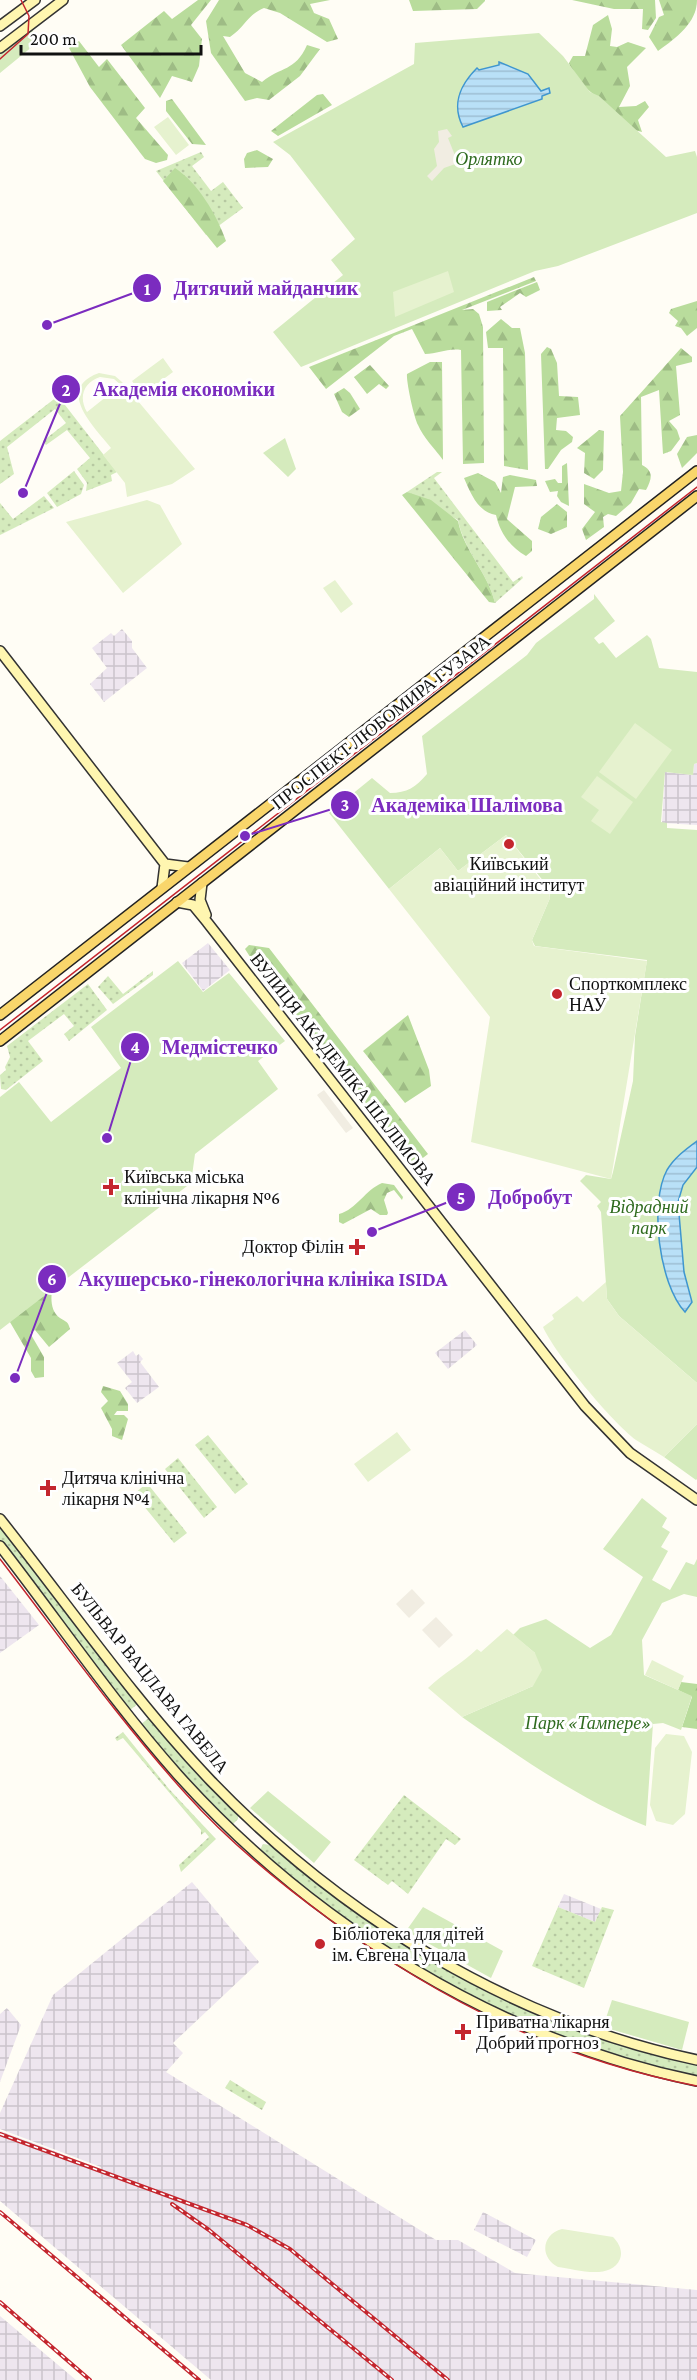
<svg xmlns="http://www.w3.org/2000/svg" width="697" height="2380" font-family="'Crimson Pro',serif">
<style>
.industrial{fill:url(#industrial-grid)}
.grass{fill:url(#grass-dots)}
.forest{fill:url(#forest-firs)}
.park{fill:#d5ebbd}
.pitch{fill:#e6f2cf;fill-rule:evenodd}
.plaza{fill:#f1ede2}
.water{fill:url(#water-rules);stroke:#3f96cf;stroke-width:1.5}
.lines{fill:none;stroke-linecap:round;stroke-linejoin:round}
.secondary-casing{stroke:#333;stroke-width:12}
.primary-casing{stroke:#222;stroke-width:12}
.secondary{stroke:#fff6b0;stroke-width:9}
.primary{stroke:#f9d66b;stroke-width:9}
.tram{stroke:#c4262e;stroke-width:1.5}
.rail-casing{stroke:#c4262e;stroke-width:4}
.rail{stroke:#fff;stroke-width:1.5;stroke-dasharray:4.5;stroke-linecap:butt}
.poi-dot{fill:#c4262e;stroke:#fff;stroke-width:2}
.labels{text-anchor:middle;stroke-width:6;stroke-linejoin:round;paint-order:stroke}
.park-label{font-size:18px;font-style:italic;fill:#2f6b1f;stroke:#fff}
.street-label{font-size:18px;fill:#111;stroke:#fff}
.poi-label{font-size:18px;fill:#111;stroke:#fff;text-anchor:start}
.leader{fill:none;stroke:#7b2cbf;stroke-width:2}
.callout-dot{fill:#7b2cbf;stroke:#fff;stroke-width:2}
.mark-label{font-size:18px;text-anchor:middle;font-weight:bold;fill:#fff}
.callout-label{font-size:20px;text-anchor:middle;font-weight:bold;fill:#7b2cbf;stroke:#fff;stroke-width:6;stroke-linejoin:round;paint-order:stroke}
</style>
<defs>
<pattern id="industrial-grid" width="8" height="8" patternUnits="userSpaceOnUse" patternTransform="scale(1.5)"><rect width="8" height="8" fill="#eee6ef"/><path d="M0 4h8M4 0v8" fill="none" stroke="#cbc4cc"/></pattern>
<pattern id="grass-dots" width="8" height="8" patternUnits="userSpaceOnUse" patternTransform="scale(1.5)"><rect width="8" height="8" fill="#d5ebbd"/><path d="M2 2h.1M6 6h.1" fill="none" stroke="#b6c8a1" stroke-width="1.8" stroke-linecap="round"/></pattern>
<pattern id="forest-firs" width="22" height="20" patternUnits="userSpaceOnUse" patternTransform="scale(1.5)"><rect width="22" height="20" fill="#b9dc9c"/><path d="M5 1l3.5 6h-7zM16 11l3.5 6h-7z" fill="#9ebc85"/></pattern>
<pattern id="water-rules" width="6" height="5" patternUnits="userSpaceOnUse" patternTransform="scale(1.5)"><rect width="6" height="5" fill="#b9e0f7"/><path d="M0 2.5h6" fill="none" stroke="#9ebfd3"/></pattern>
</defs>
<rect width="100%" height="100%" fill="#fffdf5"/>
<path class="industrial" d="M122,629L132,641V648L147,668L104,702L90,684L107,668L92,648L111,633L114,636Z
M697,763V825L662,823L665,772L693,775L694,764Z
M208,943L230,970L203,991L182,963Z
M465,1330L477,1345L448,1369L435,1353Z
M133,1351L136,1356L139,1354L143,1359L140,1362L159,1387L137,1403L125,1388L132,1382L117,1363Z
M0,1576L39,1625L0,1653Z
M192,1882L259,1962L173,2043L183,2053L166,2072L436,2240H458L515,2273L697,2290V2380H211L0,2201V2131L57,2152L100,2172L101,2167L0,2129V2113L53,1995Z
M564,1894L601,1909L595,1922L558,1907Z
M7,2008L21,2025L0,2082V2014Z
M483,2212L536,2240L527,2257L474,2230Z
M0,2316L76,2380H0Z"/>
<path class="grass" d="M201,152L204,157L192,166L211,191L223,182L243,208L206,235L156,171Z
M58,396L117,472L111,475L112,481L86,491L87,483L77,469L90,458L67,430L46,445L43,441L66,423L55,409L7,447L14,474L0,484V441Z
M74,471L84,485L81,494L57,507L47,493Z
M437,472H442L434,478L513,582L522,576L523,578L495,603C488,573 464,551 458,520L407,492Z
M44,496L54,508L0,535V503L13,519Z
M153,971V975L113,1004L98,987L108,976L123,994Z
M88,984L107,1010L69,1041L64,1034L74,1026L64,1014L28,1041L43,1061L6,1090L1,1089L0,1075L6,1070L5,1067L10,1057L7,1046Z
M208,1435L248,1484L235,1494L195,1445Z
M178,1458L217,1507L204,1518L165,1469Z
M147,1483L187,1533L174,1543L134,1494Z
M0,1524L139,1703L130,1710L0,1543Z
M150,1717L188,1764L238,1815V1819L232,1825L197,1790L140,1725Z
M123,1732L169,1789L216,1839L181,1872L179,1865L209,1837L205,1832L201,1835V1830L123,1738L117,1741L115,1738Z
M404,1795L461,1839L455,1845L446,1839L408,1894L392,1881L388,1885L354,1860Z
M263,1844L270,1845C310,1878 351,1912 394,1939C488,1998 589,2038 697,2064V2077C666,2069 635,2062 604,2053C507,2022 399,1964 318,1902C298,1886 279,1868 259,1852Z
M558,1907L595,1922L602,1907L614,1910L584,1988L532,1966Z
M230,2080L266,2102L262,2110L225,2088Z"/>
<path class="forest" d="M198,0H211L191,25L202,39L199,66L192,82L172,76L160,98L121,45L164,11L172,19Z
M219,0H330L310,4L314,13L329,19L338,39L327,42L280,13L264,8C247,15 245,27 230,37L223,36L245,73L262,82C281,66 295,72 307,45L320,49L300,76L269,100L257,98L245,101L211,53L206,21Z
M409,0H485V1L477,9L413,11Z
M572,0H655L656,18L648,30L642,29L643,9H614Z
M659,0H697C697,23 676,38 658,51L649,37L659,17L664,15Z
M608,15L612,29L610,46L617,47L628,42L646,48L627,67L630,86L619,107L636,106L645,101L649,107L638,120L642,132L622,127L599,99L574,78L569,63L573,56H585L593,25Z
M79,41L99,67L107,59L145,108L136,118L168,155L167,160L156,163L145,159L90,87L69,48Z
M323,94L332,105L278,136L271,131L317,95Z
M172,99L206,145L192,144L166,111V101Z
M257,150L273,159L268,167L245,168L244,159L247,153Z
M175,168C198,183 217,215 226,241L217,248L163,181Z
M534,277L536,281L462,310L473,309L479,314L483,327L484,463L463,464L461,350C447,348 438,354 425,354L412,329L394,336L326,389L309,367Z
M537,282L540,290L526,297L520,293L500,307L502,310L487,311V302Z
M697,301V328L687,336L681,328L675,326L678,321L669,313L671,309Z
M501,319L512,328H520L525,353L528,470L504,466L503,348H488L486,332Z
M547,347L551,349L557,363L559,396L578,397L580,415L557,418L556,430L566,431L573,437L572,442L561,450L548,469H545L541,354Z
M681,348L692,357V362L676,366L680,415L669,421L677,430L680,439L671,451L663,454L659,390L641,397L642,465C654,471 652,479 646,490L639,489L631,503L616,516L608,514L603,517L604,527L586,540L582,529L595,512L584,504V484L609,493L621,491L623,472L620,416Z
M430,362H442L443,460C435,449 423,437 418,425C414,418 406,381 407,374Z
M370,365L389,386L386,389L379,384L367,394L354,377Z
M344,388L350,393L360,409L349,417L342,412L334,394Z
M599,430L604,431L603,470L594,479L584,473L585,453L577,448Z
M697,435V453L682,468L677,454L687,437Z
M567,463L569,506L561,502L557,496L558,491L550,492L545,481L555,479L558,483H562V466Z
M478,473L495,482L501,493L503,477L510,475L536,480L537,486L515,487L507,519L532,541V551L526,556C510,547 500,533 496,515C478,512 471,494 464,478Z
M407,492L431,500L458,521C464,551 488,573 495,603L489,602L402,495Z
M557,504L567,512V527L551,534L538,529L541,517Z
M249,945L269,948L428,1154L411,1167L254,963L245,949Z
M408,1015L429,1070L431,1086L405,1103L363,1051Z
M382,1183L394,1185L403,1197L402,1200L394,1190L387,1193L384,1200L388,1213L387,1215H380L371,1209L343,1224L339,1222V1214C357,1209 365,1190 382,1183Z
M0,1276L53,1284C51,1295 49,1310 60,1318C66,1322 68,1321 70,1329L49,1347L35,1330L30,1333L44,1357V1377L35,1378L31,1371V1358L7,1317Z
M103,1386L120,1391L128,1404V1411H117L114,1415H124L128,1419L122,1440L112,1436V1429L101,1408L108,1401L101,1392Z
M681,1682L697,1684V1729L682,1727L692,1697L678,1690Z"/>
<path class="park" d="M31,28L38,42L0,73V52Z
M539,33L563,56L590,92L599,96L666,157L695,151L697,157V213L558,266L535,271L301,367L273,332L343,275L331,260L355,239L290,155L273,142L414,64L415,43Z
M285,438L296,469L288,477L263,453Z
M594,594L615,621L594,638L599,644L603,642L616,658L647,635L651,639L659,668L697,672V763L694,764L693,775L665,772L661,822L667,823V828L697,830V1383L619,1316L607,1299L601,1212L597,1206L601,1202L580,1181L586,1175L611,1179L613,1172L633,1081L635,1036L647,960L535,946L532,940L550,898L549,888L506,835L458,871L440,848L389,889L329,813L372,778L390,793C407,793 416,787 427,774L422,736L527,655L536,643L594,599Z
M178,961L203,992L229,973L285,1041L258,1061L278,1089L195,1154L191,1183L0,1330V1097L19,1082L51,1122L121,1068L91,1027Z
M697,1424V1479L696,1480L664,1457Z
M642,1498L667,1518L662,1527L670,1532L661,1547L668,1551L652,1580L670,1590L686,1562L694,1565L697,1559V1597L684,1594L662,1603L642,1640L644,1675L692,1696L681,1730L663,1723L653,1724L646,1826C579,1799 521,1758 462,1717L533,1686L535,1653L513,1635L520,1628L546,1619L590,1648L611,1635L643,1577L603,1549Z
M268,1791L331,1842L314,1863L250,1808Z
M423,1907L503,1951L491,1978L406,1931Z
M612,2000L689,2022L682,2050L603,2027Z"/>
<path class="pitch" d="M168,117L189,145L176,155L154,127Z
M448,271L454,292L395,317L393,292Z
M163,358L173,372L142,395L132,381Z
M99,373L115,376L122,382L195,469L172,484L127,497L125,483L103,455L111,448C95,428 54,389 99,373ZM100,377L114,379L121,385L87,412C78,397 84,382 100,377Z
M147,500L160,505L182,544L123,593L66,522Z
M335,580L353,604L341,613L323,588Z
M635,723L672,750L636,799L599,772Z
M597,776L633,802L610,834L591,821L599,810L581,797Z
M506,835L548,889L550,898L532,940L534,946L647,961L611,1179L471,1142L490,1017L389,889L440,848L458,871Z
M606,1282L607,1299L619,1316L697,1383V1424L664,1457C655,1451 645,1446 636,1440C612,1422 555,1354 543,1327L554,1319L552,1315L577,1296L583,1302Z
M397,1432L411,1450L368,1482L354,1464Z
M507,1629L535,1653L542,1670L533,1686L462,1717L428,1688C443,1673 462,1664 477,1649L481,1652Z
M652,1660L684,1676L678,1690L645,1675Z
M666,1734L684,1736L692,1752L685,1814L673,1825L656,1821L650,1805L655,1748Z
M562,2229L613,2237C619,2243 623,2251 620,2259C611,2281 575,2269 558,2267C539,2257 542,2234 562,2229Z"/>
<path class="plaza" d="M447,129L452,136L448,138L458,163L444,168L432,181L427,176L437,166L434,149L439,142L438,131Z
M324,1090L353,1128L346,1133L317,1095Z
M412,1589L425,1603L409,1618L396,1604Z
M436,1617L453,1635L439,1648L422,1630Z"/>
<path class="water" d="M499,62L528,74L541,91L549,88L550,93L542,96V99L463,127C451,104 460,85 477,68L479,70L499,65Z
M697,1141V1167L683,1185L678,1202L684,1272L692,1302L685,1312C659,1284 649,1203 667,1170C674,1158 686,1149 697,1141Z"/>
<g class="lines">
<defs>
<path id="secondary" d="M0,26L35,0
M0,48L63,0
M0,651L165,864L188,867
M202,883L200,900L206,915
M162,888L165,864
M177,902L193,905L207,922L585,1406L630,1453L697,1500
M0,1519C69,1606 134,1700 211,1781C342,1917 512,2021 697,2060
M0,1546C59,1622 114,1703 178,1775C313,1925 498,2040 697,2081"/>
<path id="primary" d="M0,1015L697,471
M0,1041L697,496"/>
</defs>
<use href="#secondary" class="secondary-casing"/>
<use href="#primary" class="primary-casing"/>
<use href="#secondary" class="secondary"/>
<use href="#primary" class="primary"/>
<path class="tram" d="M0,59L28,34L29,16L21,0
M0,1030L697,487
M0,1559C61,1638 119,1720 186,1794C228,1841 278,1882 329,1919C443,2002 558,2059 697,2086"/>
<defs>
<path id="rail" d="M0,2134L247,2225L290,2249L448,2380
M172,2204L209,2230L392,2380
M0,2212L199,2380
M0,2302L90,2380"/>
</defs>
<use href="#rail" class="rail-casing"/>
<use href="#rail" class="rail"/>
</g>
<g class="poi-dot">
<circle cx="509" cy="844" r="6"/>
<circle cx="557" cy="994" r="6"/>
<path d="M108 1178h6v6h6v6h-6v6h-6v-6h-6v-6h6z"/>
<path d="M354 1238h6v6h6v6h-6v6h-6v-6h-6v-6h6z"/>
<path d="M45 1479h6v6h6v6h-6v6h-6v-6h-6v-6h6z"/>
<circle cx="320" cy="1944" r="6"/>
<path d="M460 2023h6v6h6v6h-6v6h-6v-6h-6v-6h6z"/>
</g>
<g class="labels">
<g class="park-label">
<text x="489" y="165">Орлятко</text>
<text x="649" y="1213">Відрадний<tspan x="649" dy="21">парк</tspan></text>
<text x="588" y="1729">Парк «Тампере»</text>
</g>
<g class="street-label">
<text transform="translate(381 722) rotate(-38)" y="6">ПРОСПЕКТ ЛЮБОМИРА ГУЗАРА</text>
<text transform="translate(343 1069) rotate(52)" y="6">ВУЛИЦЯ АКАДЕМІКА ШАЛІМОВА</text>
<text transform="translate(150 1678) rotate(51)" y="6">БУЛЬВАР ВАЦЛАВА ГАВЕЛА</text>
</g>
<g class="poi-label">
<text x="509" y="870" text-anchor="middle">Київський<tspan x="509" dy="21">авіаційний інститут</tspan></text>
<text x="569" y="990">Спорткомплекс<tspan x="569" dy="21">НАУ</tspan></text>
<text x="124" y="1183">Київська міська<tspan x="124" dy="21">клінічна лікарня №6</tspan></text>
<text x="344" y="1253" text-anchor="end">Доктор Філін</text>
<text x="62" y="1484">Дитяча клінічна<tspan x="62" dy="21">лікарня №4</tspan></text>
<text x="332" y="1940">Бібліотека для дітей<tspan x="332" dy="21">ім. Євгена Гуцала</tspan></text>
<text x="476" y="2028">Приватна лікарня<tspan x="476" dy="21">Добрий прогноз</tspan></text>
</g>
</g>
<path class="leader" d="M47 325L147 288M23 493L66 389M245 836L345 805M107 1138L135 1047M372 1232L461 1197M15 1378L52 1279"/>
<g class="callout-dot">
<circle cx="47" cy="325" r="6"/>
<circle cx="23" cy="493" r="6"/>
<circle cx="245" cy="836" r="6"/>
<circle cx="107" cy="1138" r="6"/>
<circle cx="372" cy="1232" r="6"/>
<circle cx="15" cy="1378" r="6"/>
<circle cx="147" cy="288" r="15"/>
<circle cx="66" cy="389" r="15"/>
<circle cx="345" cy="805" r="15"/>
<circle cx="135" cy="1047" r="15"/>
<circle cx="461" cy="1197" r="15"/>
<circle cx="52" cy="1279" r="15"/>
</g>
<g class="mark-label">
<text x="147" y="295">1</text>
<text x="66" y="396">2</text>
<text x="345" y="811">3</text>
<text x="135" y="1053">4</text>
<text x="461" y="1204">5</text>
<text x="52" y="1285">6</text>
</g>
<g class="callout-label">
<text x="266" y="295">Дитячий майданчик</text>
<text x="184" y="396">Академія економіки</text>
<text x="467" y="812">Академіка Шалімова</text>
<text x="220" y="1054">Медмістечко</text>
<text x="530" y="1204">Добробут</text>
<text x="263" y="1286">Акушерсько-гінекологічна клініка ISIDA</text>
</g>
<path d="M21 45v9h180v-9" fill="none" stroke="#111111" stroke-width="3"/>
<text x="30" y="45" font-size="18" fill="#111111" stroke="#ffffff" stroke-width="4.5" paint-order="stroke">200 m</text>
</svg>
